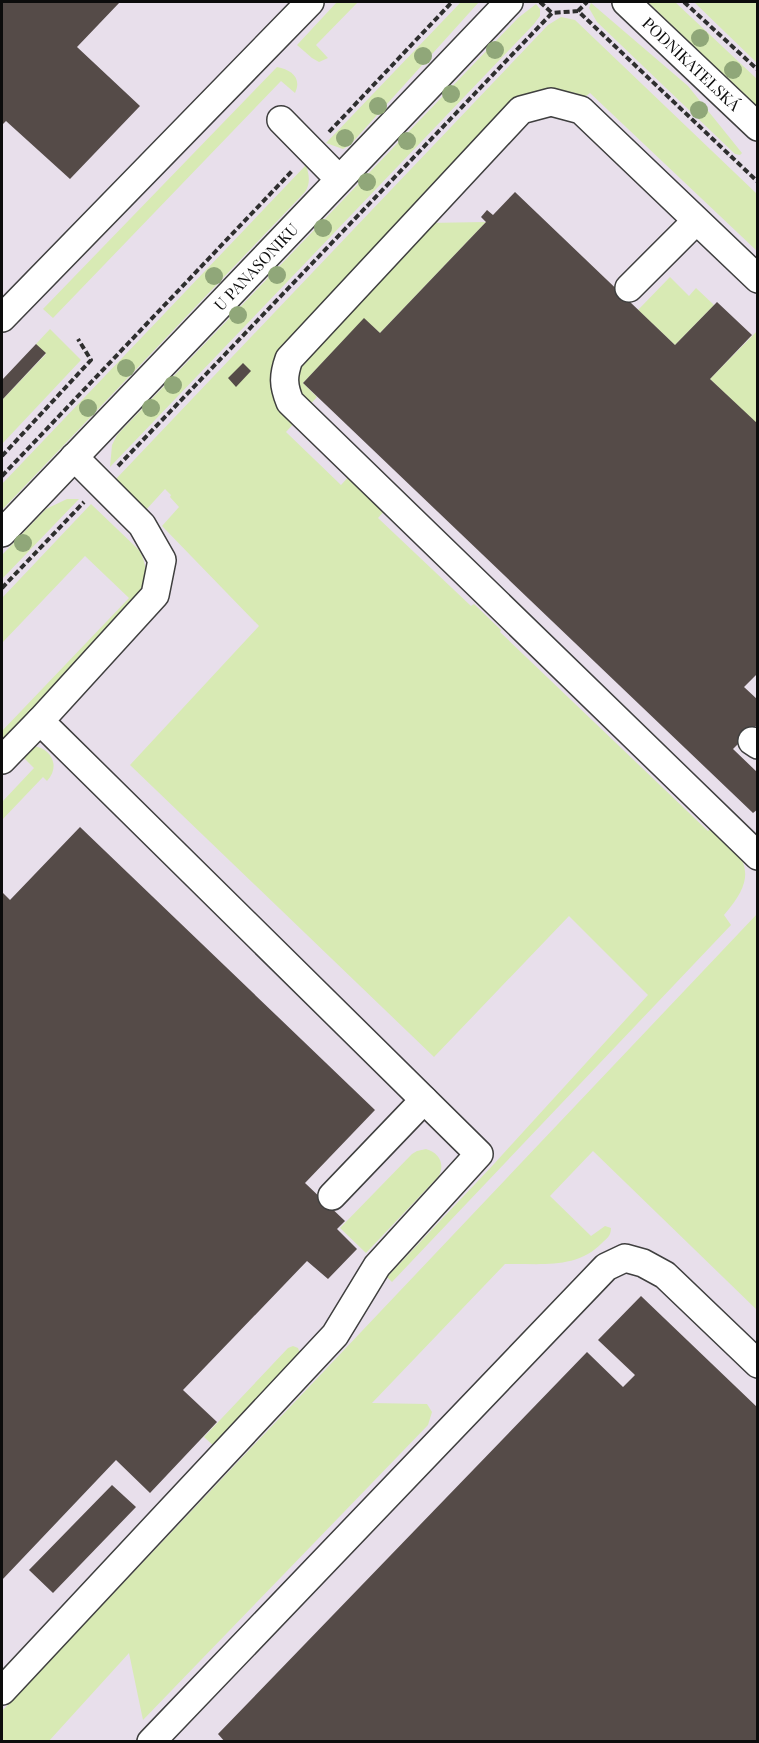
<svg xmlns="http://www.w3.org/2000/svg" width="759" height="1743" font-family="'Playfair Display',serif">
<style>
.industrial{fill:#e8dfeb}
.green{fill:#d8eab4}
.building{fill:#554b48}
.lines{fill:none;stroke-linecap:round;stroke-linejoin:round}
.minor-casing{stroke:#3f3f3f;stroke-width:30}
.path{stroke:#2e2e2e;stroke-width:4;stroke-dasharray:6 3;stroke-linecap:butt}
.minor{stroke:#fff;stroke-width:27}
.tree{fill:#90a779}
.labels{text-anchor:middle;stroke-width:6;stroke-linejoin:round;paint-order:stroke}
.street-label{font-size:16px;fill:#0c0c0c;stroke:#fff}
</style>
<rect width="100%" height="100%" fill="#fff8eb"/>
<path class="industrial" d="M2,2H757V1741L2,1742Z"/>
<path class="green" d="M337,2H358L316,45L328,58L319,62L312,58L297,45Z
M461,2H479L350,145L343,149L326,143Z
M648,2H675L757,79V107Z
M694,2H757V63Z
M591,3L688,86L742,153L740,155L735,154L597,22L589,8Z
M536,4L540,9V16L534,24L110,467L112,445L117,435L518,18Z
M561,17L575,20L757,194V251L590,93L585,97L572,92L558,93L283,350L295,422L286,432L341,485L351,474L386,509L378,518L471,606L474,604L501,630L500,632L708,831L715,824C747,860 759,875 724,915L731,925L392,1282L387,1277L493,1165L648,995L569,916L434,1057L130,765L259,626L162,526L179,507L170,497L171,495L165,489L145,511L115,480L548,25Z
M277,67C292,70 302,78 295,93L281,81L53,318L43,309Z
M306,165C309,175 311,182 305,192L2,510V484Z
M486,222L380,333L364,319L303,383L317,397L305,410L297,400L295,360L426,223Z
M670,277L689,296L696,288L714,305L675,345L638,310Z
M50,329L81,360L2,444V400L46,354L36,344Z
M757,331V424L710,379Z
M67,499H79L2,579V555L46,509Z
M91,504L139,550C150,569 146,583 134,601L2,740V731L129,598L85,556L2,643V598Z
M33,746C51,748 61,766 47,781L43,777L2,820V802L34,768L19,753Z
M757,914V1310L593,1151L550,1196L591,1236L605,1226L611,1228C611,1236 607,1238 602,1243C576,1270 539,1263 505,1264L372,1403L427,1404L432,1412L428,1425L143,1720L129,1653L49,1741H2V1711Z
M426,1149C439,1153 445,1163 439,1176L366,1253L340,1228L412,1154L417,1151Z
M293,1346L298,1348L301,1356L215,1447L204,1437L288,1348Z"/>
<path class="building" d="M2,2H120L77,47L140,106L70,179L6,121L2,125Z
M515,192L675,345L717,302L752,335L710,379L758,424V673L744,687L758,700V724L733,749L758,773V809L753,813L303,383L364,318L380,333L486,222L481,217L487,210L493,215Z
M36,344L46,353L2,400V380Z
M243,363L251,371L236,387L228,378Z
M80,827L375,1110L305,1183L345,1221L337,1229L357,1249L328,1279L307,1261L183,1390L217,1422L150,1493L116,1460L2,1580V892L10,900Z
M641,1296L758,1408V1742H225L218,1734L587,1352L623,1387L635,1375L598,1340Z
M112,1485L136,1507L53,1593L29,1570Z"/>
<g class="lines">
<defs>
<g id="minor">
<path id="s1" d="M626,2L758,127"/>
<path d="M281,120L339,179"/>
<path d="M758,279L581,110L551,102L521,110L289,359C283,376 283,385 290,402L758,856"/>
<path d="M629,288L696,221"/>
<path d="M2,318L310,2"/>
<path id="s2" d="M2,533L509,2"/>
<path d="M752,741L758,745"/>
<path d="M2,760L40,721"/>
<path d="M332,1196L424,1100"/>
<path d="M2,1691L335,1335L377,1266L479,1154L40,721L155,595L162,560L142,525L74,457"/>
<path d="M151,1742L606,1267L625,1258L643,1263L665,1275L758,1364"/>
</g>
</defs>
<use href="#minor" class="minor-casing"/>
<path class="path" d="M540,2L552,13
M684,2L758,70
M578,11L587,2
M329,132L452,2
M2,456L91,360L78,339
M118,466L552,13L578,11L758,182
M2,476L293,170
M2,588L84,502"/>
<use href="#minor" class="minor"/>
</g>
<g class="tree">
<circle cx="700" cy="38" r="9"/>
<circle cx="495" cy="50" r="9"/>
<circle cx="423" cy="56" r="9"/>
<circle cx="733" cy="70" r="9"/>
<circle cx="451" cy="94" r="9"/>
<circle cx="378" cy="106" r="9"/>
<circle cx="699" cy="110" r="9"/>
<circle cx="345" cy="138" r="9"/>
<circle cx="407" cy="141" r="9"/>
<circle cx="367" cy="182" r="9"/>
<circle cx="323" cy="228" r="9"/>
<circle cx="277" cy="275" r="9"/>
<circle cx="214" cy="276" r="9"/>
<circle cx="238" cy="315" r="9"/>
<circle cx="126" cy="368" r="9"/>
<circle cx="173" cy="385" r="9"/>
<circle cx="88" cy="408" r="9"/>
<circle cx="151" cy="408" r="9"/>
<circle cx="23" cy="543" r="9"/>
</g>
<g class="labels">
<g class="street-label">
<text dy="6" stroke="none"><textPath href="#s1" startOffset="90">PODNIKATELSKÁ</textPath></text>
<text dy="6" stroke="none"><textPath href="#s2" startOffset="368">U PANASONIKU</textPath></text>
</g>
</g>
<rect width="759" height="1743" fill="none" stroke="#0c0c0c" stroke-width="6"/>
</svg>
